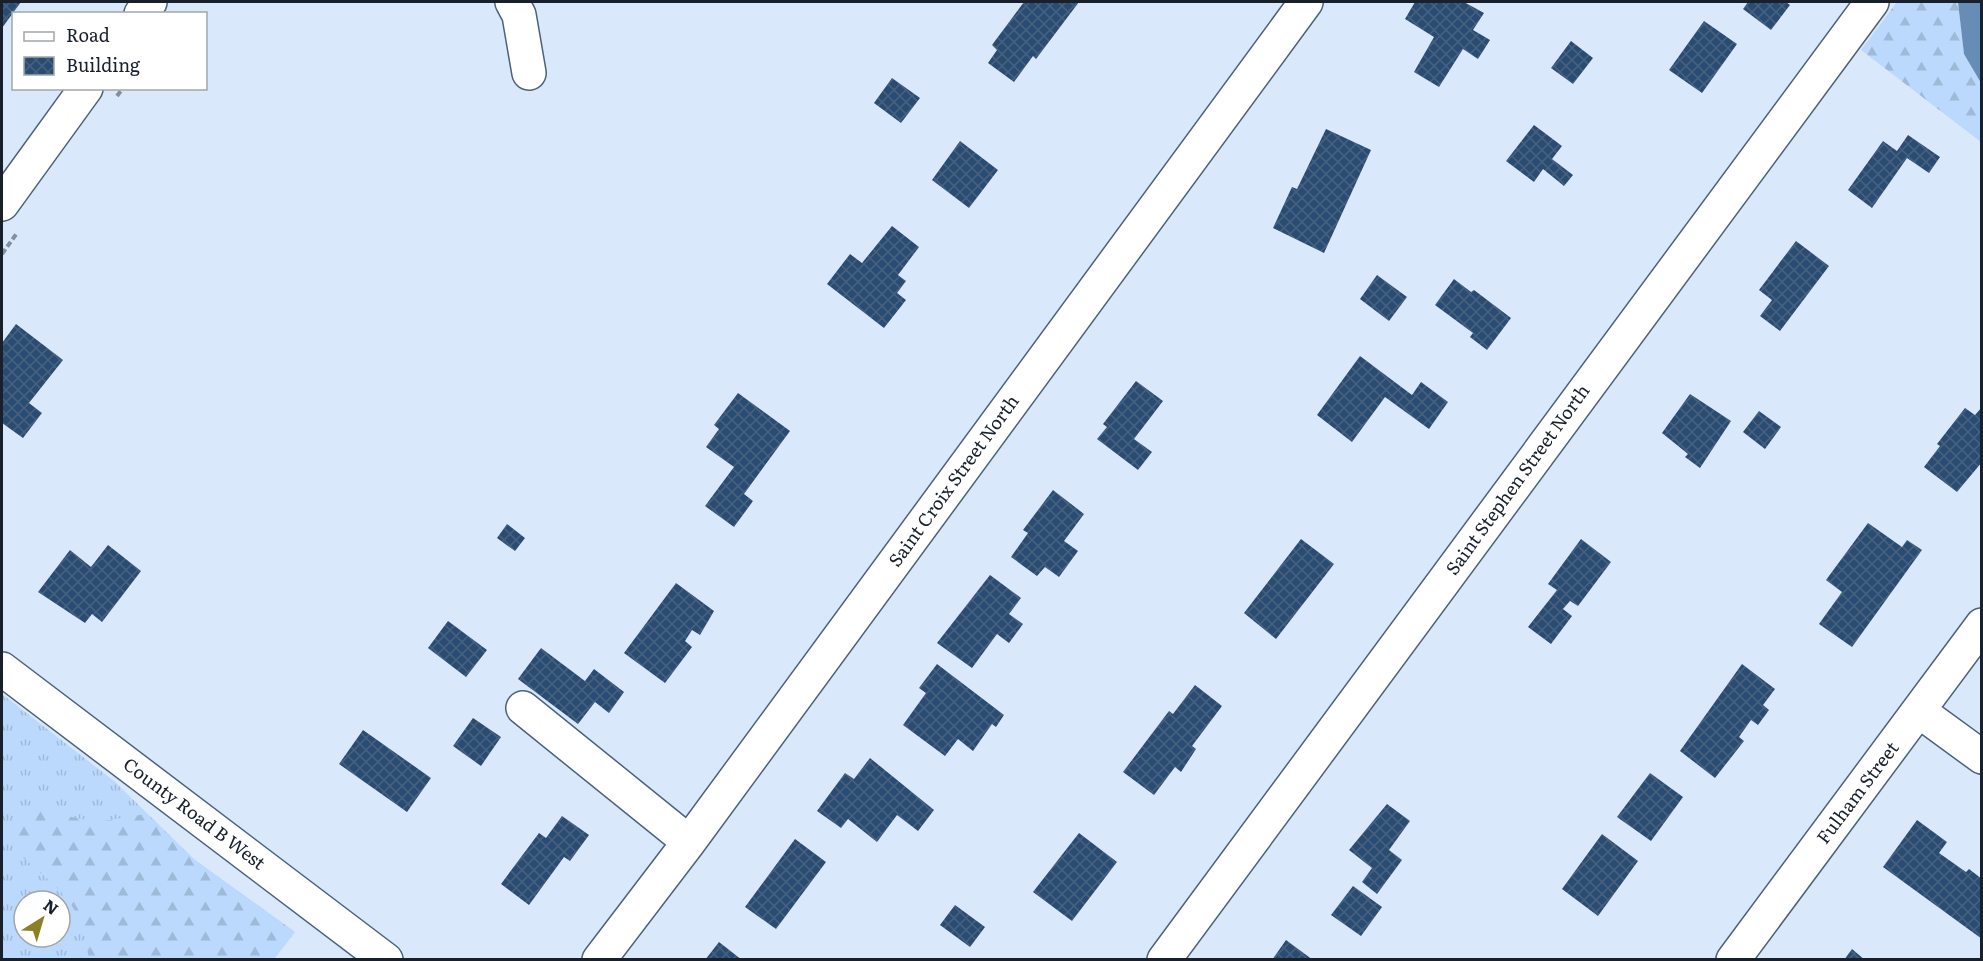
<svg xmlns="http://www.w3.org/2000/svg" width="1983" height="961" font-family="Literata,serif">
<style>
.grass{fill:url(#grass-tufts);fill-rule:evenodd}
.forest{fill:url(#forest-firs)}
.water{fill:#678cb6}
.building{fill:url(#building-cross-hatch)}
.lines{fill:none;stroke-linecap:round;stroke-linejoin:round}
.minor-casing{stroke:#4b627b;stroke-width:36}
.path{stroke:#838f9e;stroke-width:4;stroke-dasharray:6 3;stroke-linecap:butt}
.minor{stroke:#fff;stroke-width:33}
.labels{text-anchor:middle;stroke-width:6;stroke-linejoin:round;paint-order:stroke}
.street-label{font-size:18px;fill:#17202b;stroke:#fff}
</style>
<defs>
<pattern id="grass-tufts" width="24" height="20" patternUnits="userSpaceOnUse" patternTransform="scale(1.5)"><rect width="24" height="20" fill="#bad9fd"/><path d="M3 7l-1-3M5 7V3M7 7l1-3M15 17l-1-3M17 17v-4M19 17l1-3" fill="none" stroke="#9fbad9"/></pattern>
<pattern id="forest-firs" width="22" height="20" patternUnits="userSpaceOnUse" patternTransform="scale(1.5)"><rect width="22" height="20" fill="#bad9fd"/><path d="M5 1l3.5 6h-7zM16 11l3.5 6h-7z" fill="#9fbad9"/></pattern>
<pattern id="building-cross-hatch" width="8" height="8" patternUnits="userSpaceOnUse" patternTransform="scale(1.5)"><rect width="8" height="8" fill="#2a4c72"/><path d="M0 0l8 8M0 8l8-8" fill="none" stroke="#476281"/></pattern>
</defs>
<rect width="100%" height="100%" fill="#d9e8fa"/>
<path class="grass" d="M2,694L114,781L195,860L295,932L274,959H2ZM24,901H60V937H24Z"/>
<path class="forest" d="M1897,2H1958L1964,54L1981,83V142L1861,50Z
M36,810L97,822L146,814L195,860L295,932L274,959H89C80,895 57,890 14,849L11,831L21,816Z"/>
<path class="water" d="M1958,2H1981V83L1964,54Z"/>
<path class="building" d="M2,2H21L2,28Z
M1024,2H1079L1036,59L1033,56L1014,82L988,63L997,50L992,45Z
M1415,2H1464L1484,13L1473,30L1490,40L1478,59L1463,49L1439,87L1414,72L1434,37L1405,19Z
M1748,2H1786L1790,5L1771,30L1743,9Z
M1704,21L1737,44L1702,93L1669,70Z
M1571,41L1593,58L1573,84L1551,68Z
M892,78L920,98L901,123L874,103Z
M1534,125L1562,146L1552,159L1573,175L1564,186L1543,169L1534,182L1506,161Z
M1326,129L1371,150L1324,253L1273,228L1292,187L1297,189Z
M1908,135L1940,157L1929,173L1907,158L1872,208L1848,190L1883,141L1897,151Z
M960,141L998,170L969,208L932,180Z
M892,226L919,247L898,275L906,281L897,293L906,300L884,328L827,284L850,254L862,263Z
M1796,241L1829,266L1780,331L1760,316L1772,300L1759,290Z
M1377,275L1407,297L1389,321L1360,299Z
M1454,279L1471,292L1474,290L1511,318L1487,350L1470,337L1473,333L1435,305Z
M16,324L63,360L29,403L42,413L23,438L2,423V343Z
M1360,356L1412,395L1421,382L1448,402L1429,429L1385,397L1352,442L1317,415Z
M1136,381L1163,401L1134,439L1152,452L1138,470L1097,439L1107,427L1103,424Z
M738,393L790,431L744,494L753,501L734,527L705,506L734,467L706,447L719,429L714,425Z
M1690,394L1731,421L1700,468L1685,457L1688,454L1662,433Z
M1982,407V462L1957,492L1924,467L1940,446L1937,444L1965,408L1975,415Z
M1759,411L1781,427L1765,449L1743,432Z
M1053,490L1084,514L1064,541L1078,551L1059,577L1045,567L1037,576L1011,557L1028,533L1023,530Z
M1868,523L1902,547L1907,540L1922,550L1852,647L1819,624L1842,592L1826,580Z
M507,524L525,538L515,551L497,538Z
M1301,539L1334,564L1276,639L1244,613Z
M1581,539L1611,562L1578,606L1570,601L1563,609L1572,616L1551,644L1528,627L1557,590L1548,584Z
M108,545L141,571L102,622L92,614L85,623L38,592L70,550L91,567Z
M990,575L1021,598L1009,614L1023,624L1009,643L997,634L972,668L937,643Z
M676,583L714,611L700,635L692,630L685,641L692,647L665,683L624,653Z
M448,621L487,650L466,677L428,648Z
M541,648L585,681L594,669L624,692L609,713L595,702L578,724L518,679Z
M937,664L1004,715L996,727L992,724L973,751L958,739L945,756L903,725L926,693L919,688Z
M1742,664L1775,689L1763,705L1769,710L1758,725L1751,720L1739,737L1744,741L1715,778L1680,751Z
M1195,685L1222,706L1192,746L1196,749L1181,772L1175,767L1154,795L1123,772L1169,711L1173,714Z
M473,718L501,737L481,766L453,746Z
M363,730L431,778L407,812L339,764Z
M870,758L934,810L918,831L897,815L877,842L848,819L841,828L817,811L845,773L854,779Z
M1650,773L1683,797L1651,841L1617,817Z
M1387,804L1410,821L1389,850L1402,860L1377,894L1362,882L1372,868L1349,850Z
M562,816L589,835L570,861L564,857L529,905L501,884L539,833L546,838Z
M1917,820L1947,842L1939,853L1966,872L1969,869L1982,879V939L1883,867Z
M1079,833L1117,862L1072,921L1033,892Z
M1602,834L1638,861L1598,916L1562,889Z
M795,839L826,862L776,929L745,907Z
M1353,886L1382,907L1361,936L1331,915Z
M955,905L985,927L970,947L940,925Z
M1286,940L1313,960H1272Z
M719,942L742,960H705Z
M1852,949L1865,960H1844Z"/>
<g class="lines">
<defs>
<path id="minor" d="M512,2L519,15L529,73
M141,14L150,2
M2,204L86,88
M2,669L386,960
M523,708L689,842
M1919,711L1982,757
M599,960L689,842L1306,2
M1164,960L1872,2
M1733,960L1982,625"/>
</defs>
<use href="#minor" class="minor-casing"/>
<path class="path" d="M117,96L123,88
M2,254L17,233"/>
<use href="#minor" class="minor"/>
</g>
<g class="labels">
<g class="street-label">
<text transform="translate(1518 480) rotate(-54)" y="6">Saint Stephen Street North</text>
<text transform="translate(954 481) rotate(-54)" y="6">Saint Croix Street North</text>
<text transform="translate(1858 793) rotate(-53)" y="6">Fulham Street</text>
<text transform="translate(194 814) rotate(37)" y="6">County Road B West</text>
</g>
</g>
<rect width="1983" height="961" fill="none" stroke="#17202b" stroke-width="6"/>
<rect x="12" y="12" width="195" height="78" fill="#ffffff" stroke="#a2a6aa" stroke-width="1.5"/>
<rect x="24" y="32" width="30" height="9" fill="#ffffff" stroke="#a2a6aa" stroke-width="1.5"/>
<text x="66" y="42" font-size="18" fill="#17202b">Road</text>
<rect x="24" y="57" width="30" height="18" fill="url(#building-cross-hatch)" stroke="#a2a6aa" stroke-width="1.5"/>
<text x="66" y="72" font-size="18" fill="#17202b">Building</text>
<g transform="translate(42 919) rotate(37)"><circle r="28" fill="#ffffff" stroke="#a2a6aa" stroke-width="1.5"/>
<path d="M0-4.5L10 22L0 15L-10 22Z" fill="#8c8027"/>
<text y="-9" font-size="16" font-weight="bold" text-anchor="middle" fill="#17202b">N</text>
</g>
</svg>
